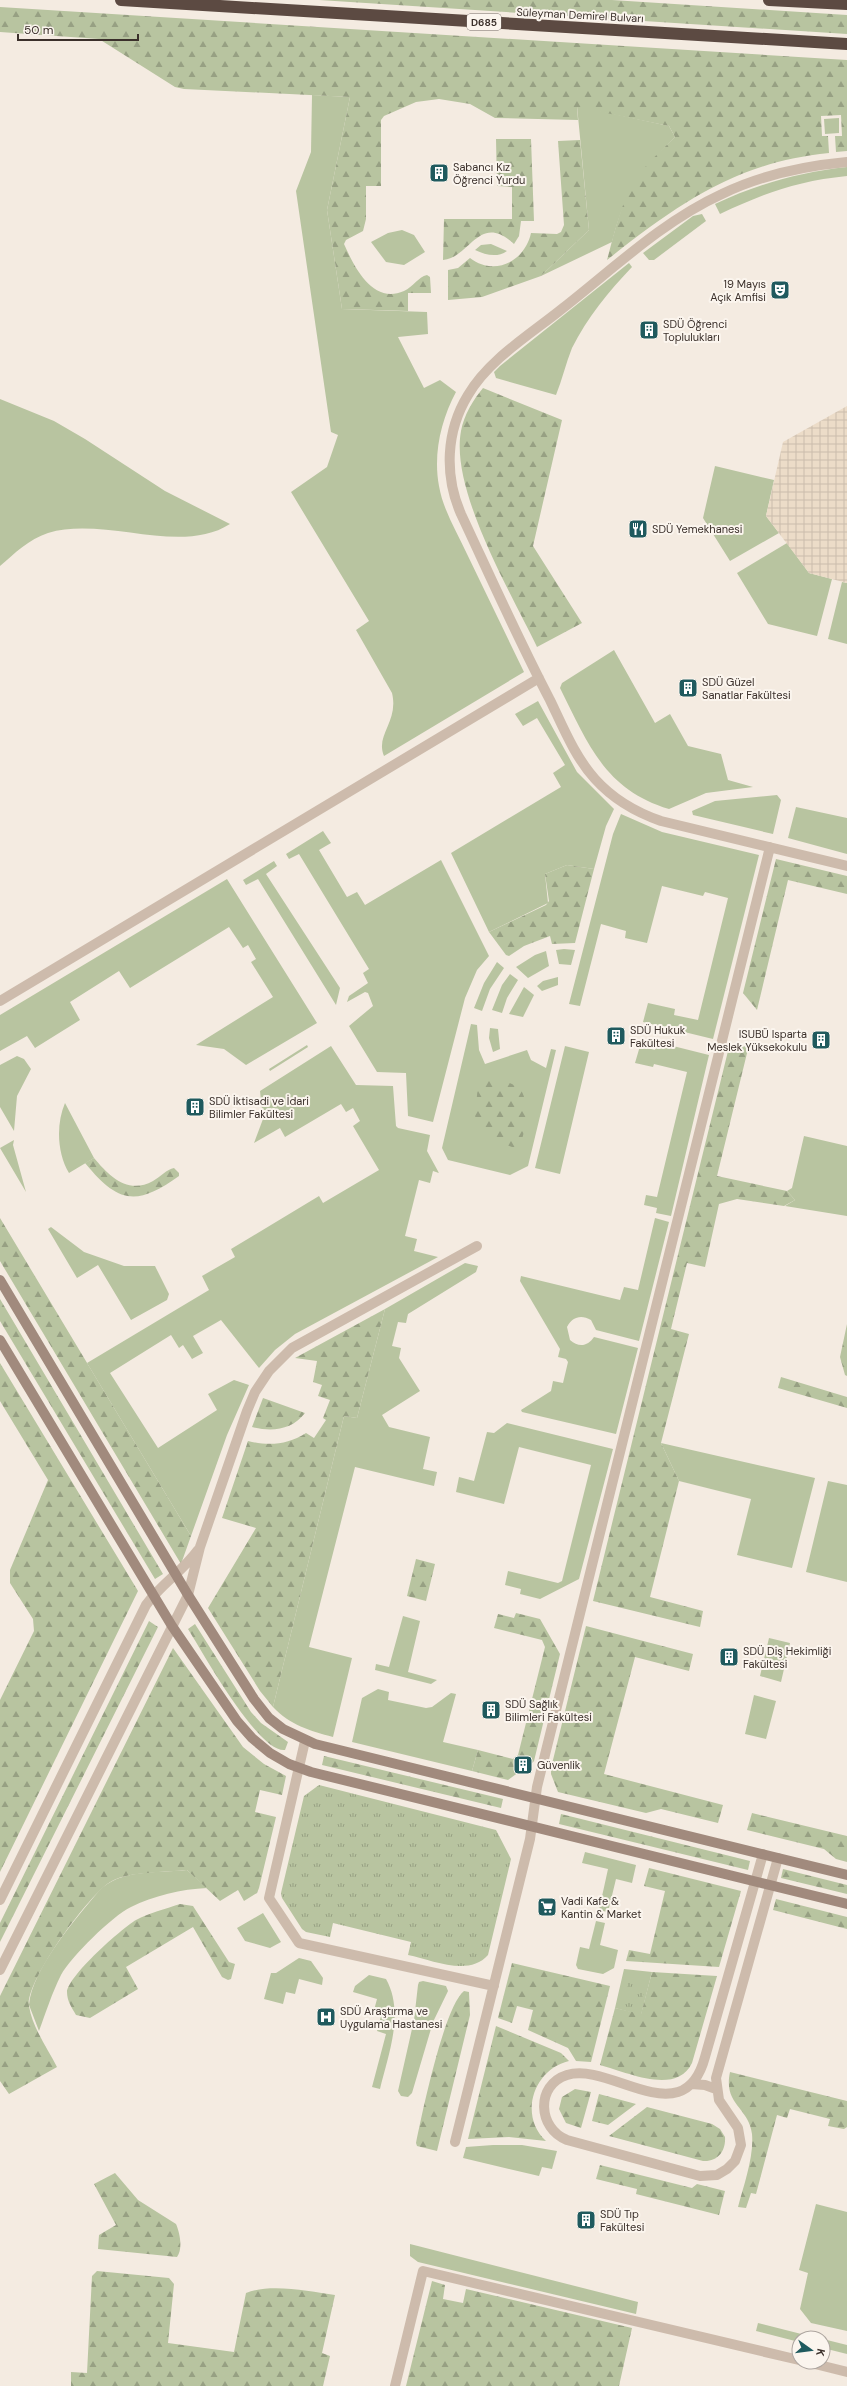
<svg xmlns="http://www.w3.org/2000/svg" width="847" height="2386" font-family="'DM Sans',sans-serif">
<style>
.grass{fill:#b8c4a0}
.forest{fill:url(#forest-firs)}
.park{fill:url(#park-tufts)}
.plaza{fill:url(#plaza-grid)}
.lines{fill:none;stroke-linecap:round;stroke-linejoin:round}
.street{stroke:#cdbbac;stroke-width:10}
.secondary{stroke:#a18a7d;stroke-width:10}
.highway{stroke:#5c4a42;stroke-width:12}
.labels{text-anchor:middle;stroke-width:4;stroke-linejoin:round;paint-order:stroke}
.shield{fill:#fbf5ee;stroke:#756b66;stroke-width:1}
.shield-label{font-size:10px;font-weight:bold;fill:#3b302b}
.street-label{font-size:11px;fill:#3b302b;stroke:#fbf5ee}
.poi-label{font-size:11px;fill:#3b302b;stroke:#fbf5ee;text-anchor:start}
</style>
<defs>
<pattern id="forest-firs" width="22" height="20" patternUnits="userSpaceOnUse"><rect width="22" height="20" fill="#b8c4a0"/><path d="M5 1l3.5 6h-7zM16 11l3.5 6h-7z" fill="#97a083"/></pattern>
<pattern id="park-tufts" width="24" height="20" patternUnits="userSpaceOnUse"><rect width="24" height="20" fill="#b8c4a0"/><path d="M3 7l-1-3M5 7V3M7 7l1-3M15 17l-1-3M17 17v-4M19 17l1-3" fill="none" stroke="#97a083"/></pattern>
<pattern id="plaza-grid" width="8" height="8" patternUnits="userSpaceOnUse"><rect width="8" height="8" fill="#ecdcc8"/><path d="M0 4h8M4 0v8" fill="none" stroke="#cbbdac"/></pattern>
</defs>
<rect width="100%" height="100%" fill="#f4ebe1"/>
<path class="grass" d="M312,95L350,97L327,210L342,309L427,312L428,334L398,337L424,388L440,380L456,392C441,420 433,454 439,486C443,510 457,532 467,554C486,593 505,633 524,672L384,756C375,735 399,722 392,693L356,630L369,621L291,492L327,467L338,435L331,432L296,191L311,152Z
M577,106L669,126L675,137C637,176 626,189 612,242L541,276L589,230Z
M839,118V133L825,134L824,119Z
M847,167V176C797,181 765,193 720,214L715,204C758,184 800,172 847,167Z
M702,214L706,221L654,260H649L643,253L693,216Z
M402,230L414,235L425,252L404,265L386,262L371,242L388,233Z
M491,244L507,251C497,258 486,255 475,250L481,245Z
M629,263L632,267C609,291 587,318 572,348C566,363 562,380 556,395L496,378L494,372L500,366Z
M0,399L54,421L85,439L165,491L230,524C180,556 105,516 48,533C29,539 14,554 0,566Z
M715,466L774,480L766,516L779,533L730,561L703,518Z
M787,543L809,573L832,579L817,636L768,624L737,573Z
M842,582L847,583V644L828,639Z
M614,650L655,723L670,714L688,746L721,754L728,780L753,787L706,793L669,809C605,790 588,744 560,688L562,683Z
M538,701L577,772L614,809L606,826L594,869L567,865L545,874L548,903L489,932L451,853L561,787L553,773L565,765L537,718L523,726L515,714Z
M777,795L781,800L773,834L693,815L692,811L715,801Z
M796,807L847,818V854L788,838Z
M621,814L662,832L759,855L713,1039L643,1022L648,1003L675,1009L674,1015L698,1020L728,898L705,892L703,896L662,886L647,943L625,938L626,931L601,924L580,1006L569,1004L613,834Z
M323,831L331,843L319,850L347,897L357,892L365,905L441,860L489,956L477,970L465,998L433,1122L408,1116L406,1073L377,1072L349,1026L373,1006L368,993L365,992L347,1002L349,996L368,983L363,973L369,969L299,854L289,859L286,854Z
M274,861L277,866L266,874L340,988L336,1005L258,879L246,885L243,880Z
M227,879L317,1023L246,1065L224,1049L196,1045L273,997L251,962L256,959L248,945L243,948L229,927L130,988L119,971L70,1002L80,1020L35,1048L27,1036L0,1051V1015Z
M564,949L575,950L571,965L559,964L556,950Z
M546,951L549,966L528,978L516,967L535,955Z
M497,962L504,968L490,989L482,1011L474,1008L484,983Z
M510,974L518,980L507,998L502,1013L492,1010L502,985Z
M558,977V985L542,991L537,986L543,981Z
M524,987L534,995L523,1017L509,1014Z
M471,1024L477,1025L479,1050L485,1064L527,1050L531,1060L546,1068L551,1049L556,1050L528,1166L510,1175L448,1160L442,1148Z
M490,1028L498,1029L500,1049L493,1052L489,1038Z
M657,1042L709,1055L671,1216L656,1213L657,1208L644,1205L646,1195L657,1197L687,1072L654,1064L653,1067L635,1063L640,1046L655,1050Z
M307,1045L308,1047L270,1071L269,1069Z
M331,1046L356,1085L393,1086L396,1126L398,1128L430,1135L427,1151L439,1173L433,1171L430,1183L419,1180L405,1236L417,1239L414,1251L438,1257L295,1334L275,1350L259,1368L221,1320L193,1336L203,1353L192,1359L183,1345L179,1348L171,1335L110,1373L158,1448L217,1410L208,1394L234,1380L249,1385L227,1435L191,1536L87,1363L209,1290L202,1276L235,1257L231,1249L319,1196L323,1203L379,1170L353,1126L360,1121L353,1108L346,1112L341,1104L285,1137L280,1128L254,1143L263,1119L260,1091Z
M565,1046L589,1052L560,1174L535,1168Z
M17,1056L24,1059L31,1069L17,1096L14,1131L0,1107V1065Z
M65,1103L94,1158L69,1173C57,1153 56,1124 65,1103Z
M804,1136L847,1146V1216L785,1206L795,1200L787,1191L792,1188Z
M14,1140L13,1145L26,1192L0,1148Z
M655,1218L669,1222L639,1341L596,1330L591,1320C581,1314 572,1317 567,1327L570,1340C579,1348 588,1346 594,1337L638,1348L616,1434L522,1412L521,1410L551,1391L553,1381L563,1383L568,1362L566,1359L558,1357L560,1349L520,1281L521,1276L620,1300L624,1287L638,1290Z
M51,1227L84,1252L124,1266H155L169,1294L167,1300L131,1320L98,1265L77,1278L48,1229Z
M465,1263L478,1266L476,1272L408,1314L406,1323L398,1322L392,1346L401,1348L399,1358L420,1391L382,1415L389,1427L430,1437L423,1469L437,1472L434,1486L355,1467L309,1647L352,1658L333,1737C310,1731 290,1725 273,1707L344,1416L357,1418L385,1309Z
M507,1423L613,1449L579,1579L540,1599L520,1594L521,1589L505,1585L508,1571L558,1583L562,1581L591,1465L519,1447L504,1504L456,1492L459,1477L474,1481L487,1432L494,1433Z
M661,1443L815,1478L792,1568L737,1555L751,1499L679,1481Z
M828,1481L847,1485V1582L806,1572Z
M403,1616L420,1621L408,1672L437,1680L431,1684L375,1670L376,1664L389,1667Z
M769,1638L790,1643L781,1682L760,1676Z
M378,1689L389,1692L388,1700L426,1708L432,1707L451,1693L456,1694L443,1742L478,1750L472,1771L352,1742L362,1698Z
M754,1695L776,1701L766,1739L745,1734Z
M585,1852L636,1865L632,1883L616,1879L608,1912L599,1910L608,1869L582,1863Z
M187,1870L207,1888C182,1889 153,1896 131,1907C112,1916 71,1957 61,1975C52,1993 46,2012 39,2031L29,2005C32,1969 76,1918 99,1891C119,1869 159,1873 187,1870Z
M263,1913L281,1942L270,1948L245,1941L237,1928Z
M596,1921L605,1923L600,1945L618,1950L614,1968L603,1974L578,1969L576,1965L580,1947L589,1949Z
M299,1958L311,1961L323,1978L322,1985L299,1979L295,1994L286,1992L283,2004L264,1999L271,1973H276Z
M624,1969L652,1972L641,2015L615,2008Z
M369,1975L386,1979C405,2013 388,2055 380,2089L372,2087L386,2034L377,2031L381,2016L373,2014L377,1999L353,1992L355,1986Z
M423,1981L446,1986L448,1991L433,2022L412,2093L408,2097L401,2096L398,2091L414,2020L418,1985L419,1982Z
M493,2145H522L557,2151L552,2169L542,2167L539,2176L463,2158L466,2147Z
M816,2204L847,2212V2331L811,2323L800,2309L808,2273L799,2270Z
M410,2244L638,2302L636,2314L418,2262L410,2256Z
M758,2323L817,2338H799V2342L756,2331Z
M823,2339L847,2345V2354L823,2348Z"/>
<path class="forest" d="M319,0H612L847,15V34Z
M0,7L847,60V151L836,152L835,136H842L841,115L821,116L822,136H828L829,153C737,162 678,204 607,260C615,232 621,200 638,176C649,161 662,150 675,137L669,126L577,107L578,120L495,118L470,104L439,99L416,102L384,116L381,120V186H366V219L363,231L346,240L344,244C354,266 372,305 404,291C413,287 418,277 427,275L430,277L431,293H408V311L342,309L327,210L350,97L184,89L175,87L99,39L0,32Z
M496,139H531L534,221H521L519,236L514,244C479,212 471,257 443,260L444,219H512V187L497,186Z
M580,140L589,230L541,276L482,297L448,300V270L458,268L470,258C495,277 525,261 531,233L557,234L561,232L564,225L558,141Z
M483,388L562,420L533,546L582,623L537,647C511,593 450,490 461,431C464,415 473,400 483,388Z
M776,859L847,876V894L788,880L757,1010L743,993Z
M567,865L594,869L575,943L552,944L550,936L524,946L509,956L506,955L489,932L546,905L549,901L545,874Z
M749,1045L717,1176L787,1191L795,1200L784,1206L737,1199L719,1204L705,1267L687,1263L671,1329L689,1334L661,1443L679,1481L650,1597L703,1611L700,1627L593,1601L728,1051Z
M483,1079C493,1078 516,1082 522,1092C529,1104 526,1137 518,1147H512L484,1136L475,1116L478,1085Z
M94,1158C109,1176 128,1195 153,1181C160,1177 167,1169 174,1168L179,1173V1176C136,1207 118,1203 85,1163Z
M0,1218L191,1536L181,1564L0,1261Z
M0,1299L163,1574L155,1579L0,1321Z
M385,1309L357,1418L344,1416L273,1707L260,1691L208,1608L256,1528L222,1518L248,1441C269,1446 287,1445 306,1433L314,1438L326,1420L323,1418L330,1400L318,1396L322,1385L313,1382L317,1361L295,1358Z
M847,1324V1376L845,1375L840,1357Z
M0,1363L138,1591L0,1872V1700L34,1631L33,1619L10,1583V1570L48,1480L0,1401Z
M781,1377L847,1397V1408L778,1388Z
M263,1398L305,1413C292,1430 272,1432 252,1427Z
M416,1559L435,1564L426,1601L407,1596Z
M516,1613L540,1619L560,1654L534,1761L531,1764L526,1757L514,1765L519,1772L508,1780L472,1771L478,1750L513,1759L518,1755L545,1647L542,1640L494,1628L498,1614L514,1618Z
M149,1621L158,1627L0,1942V1923Z
M195,1624L251,1712L261,1723L288,1742L285,1750C258,1753 202,1651 188,1629Z
M586,1626L693,1654L689,1671L635,1657L604,1774L723,1805L718,1823L661,1809L646,1813L558,1792L551,1774V1768Z
M173,1648L243,1747L264,1764L286,1776L282,1795L260,1790L255,1812L276,1817L259,1888L257,1893L244,1901L238,1890L220,1901L187,1870C168,1872 127,1872 112,1881C90,1892 25,1982 29,2006C32,2027 48,2049 57,2067L9,2094L0,2081V1996Z
M324,1756L503,1799L501,1808L322,1765Z
M752,1813L847,1836V1862L836,1859L824,1849L747,1830Z
M561,1814L750,1861L748,1870L559,1824Z
M649,1868L741,1891L719,1967L626,1961L629,1950L650,1954L665,1891L644,1886Z
M783,1869L847,1885V1894L781,1878Z
M776,1899L847,1917V1929L773,1910Z
M180,1904L193,1906L229,1962L235,1964L231,1979L228,1980L222,1977L193,1927L126,1967L138,1989L90,2018L76,2015C72,2008 67,2001 67,1992C68,1976 122,1928 136,1920C149,1913 165,1909 180,1904Z
M512,1963L610,1986L591,2062L576,2061L568,2048L528,2030L533,2010L517,2006L512,2023L498,2018Z
M652,1972L717,1976L692,2063C676,2096 627,2072 600,2065L615,2008L641,2014Z
M464,1991L469,1992L470,2015L437,2151L417,2146L416,2143C422,2114 444,2007 464,1991Z
M496,2026L561,2053L569,2061C534,2069 518,2115 546,2141L509,2137L468,2139Z
M730,2072L847,2101V2127L844,2129L828,2126L830,2119L790,2109L787,2118L777,2115L756,2194L751,2193L746,2208L738,2207C744,2184 754,2157 752,2134C749,2107 723,2105 730,2072Z
M575,2089L591,2092L581,2128L566,2123L559,2109L562,2097Z
M599,2094L636,2104L608,2125L592,2121Z
M647,2107L712,2124L720,2129L725,2137C726,2151 718,2162 703,2161L609,2136Z
M600,2165L692,2188L697,2184L725,2191L719,2215L636,2194L637,2189L596,2179Z
M115,2173L138,2200L176,2224C180,2233 183,2249 177,2257L98,2249L99,2235L116,2225L94,2184Z
M97,2271L169,2278L174,2284L168,2343L234,2352L246,2293C270,2283 309,2291 335,2295L322,2353L330,2356L323,2386H71V2372L87,2373L92,2276Z
M432,2281L445,2285L443,2299L463,2303L466,2289L632,2328L619,2386H406Z"/>
<path class="park" d="M319,1785L496,1830L511,1859L488,1955C469,1977 432,1960 408,1955L411,1942L333,1923L330,1937L306,1932L302,1929L282,1898L281,1893L304,1796Z
M629,1979L647,1981L639,2010L623,2006Z"/>
<path class="plaza" d="M847,406V583L809,573L766,516L783,442Z"/>
<g class="lines">
<path class="street" d="M847,162C804,166 761,175 722,194C663,221 614,268 563,308C531,334 489,359 468,395C446,431 444,475 461,514C490,576 518,639 550,700C563,727 575,757 595,779C613,799 635,812 661,821L847,866
M0,1001L539,678
M305,1741L269,1898L299,1943L494,1986
M763,1854L705,2057C701,2072 694,2087 678,2092C646,2102 599,2065 567,2075C535,2085 538,2129 567,2140L700,2176L717,2175L727,2169L735,2161L741,2145L738,2128L719,2100L716,2078L778,1858
M0,1900L146,1605C161,1584 183,1571 198,1550
M0,1970L188,1595L200,1547L247,1411L255,1392L269,1371L292,1348L477,1246
M691,2084L705,2085L716,2089
M455,2142L530,1839L537,1787L770,847
M807,2362L847,2372
M395,2386L423,2271L799,2360"/>
<path class="secondary" d="M0,1280L188,1595L254,1699L269,1718L283,1729L315,1744L847,1875
M0,1340L172,1626L237,1721L252,1738L270,1753L289,1764L311,1772L847,1904"/>
<path class="highway" d="M121,0L847,44
M769,0L847,4"/>
</g>
<defs>
<symbol id="building-square" viewBox="-11 -11 22 22"><rect x="-9" y="-9" width="18" height="18" rx="4" fill="#1f5a5e" stroke="#fbf5ee"/><path d="M-4-6H4V6H1V3H-1V6H-4ZM-2.5-4.3h1.7v1.8h-1.7ZM.8-4.3h1.7v1.8H.8ZM-2.5-1h1.7V.8h-1.7ZM.8-1h1.7V.8H.8Z" fill="#fff"/></symbol>
<symbol id="theatre-square" viewBox="-11 -11 22 22"><rect x="-9" y="-9" width="18" height="18" rx="4" fill="#1f5a5e" stroke="#fbf5ee"/><path d="M-5-5.5Q0-4 5-5.5V0Q5 5 0 6Q-5 5-5 0ZM-3.3-2.5H-1v1.5H-3.3ZM1-2.5H3.3v1.5H1ZM-2.8 1Q0 5.5 2.8 1Z" fill="#fff"/></symbol>
<symbol id="restaurant-square" viewBox="-11 -11 22 22"><rect x="-9" y="-9" width="18" height="18" rx="4" fill="#1f5a5e" stroke="#fbf5ee"/><path d="M-5-6h1v4h1v-4h1v4h1v-4h1v5L-1.5 .5V6h-2V.5L-5-1ZM5-6V6H3V1.5H1.5Q1.5-4 5-6Z" fill="#fff"/></symbol>
<symbol id="supermarket-square" viewBox="-11 -11 22 22"><rect x="-9" y="-9" width="18" height="18" rx="4" fill="#1f5a5e" stroke="#fbf5ee"/><path d="M-6-5.5h2.5l.6 2H6L4.5 2H-2.5L-4.4-4H-6ZM-1.5 3.2a1.3 1.3 0 1 0 .1 0ZM3 3.2a1.3 1.3 0 1 0 .1 0Z" fill="#fff"/></symbol>
<symbol id="hospital-square" viewBox="-11 -11 22 22"><rect x="-9" y="-9" width="18" height="18" rx="4" fill="#1f5a5e" stroke="#fbf5ee"/><path d="M-5-5h3v3.5h4V-5h3V5h-3V1.5h-4V5h-3Z" fill="#fff"/></symbol>
</defs>
<g fill-rule="evenodd">
<use href="#building-square" x="428" y="162" width="22" height="22"/>
<use href="#theatre-square" x="769" y="279" width="22" height="22"/>
<use href="#building-square" x="638" y="319" width="22" height="22"/>
<use href="#restaurant-square" x="627" y="518" width="22" height="22"/>
<use href="#building-square" x="677" y="677" width="22" height="22"/>
<use href="#building-square" x="605" y="1025" width="22" height="22"/>
<use href="#building-square" x="810" y="1029" width="22" height="22"/>
<use href="#building-square" x="184" y="1096" width="22" height="22"/>
<use href="#building-square" x="718" y="1646" width="22" height="22"/>
<use href="#building-square" x="480" y="1699" width="22" height="22"/>
<use href="#building-square" x="512" y="1754" width="22" height="22"/>
<use href="#supermarket-square" x="536" y="1896" width="22" height="22"/>
<use href="#hospital-square" x="315" y="2006" width="22" height="22"/>
<use href="#building-square" x="575" y="2209" width="22" height="22"/>
</g>
<g class="labels">
<rect class="shield" x="467" y="14" width="34" height="16" rx="3"/>
<g class="shield-label">
<text x="484" y="26">D685</text>
</g>
<g class="street-label">
<text transform="translate(580 15) rotate(3)" y="4">Süleyman Demirel Bulvarı</text>
</g>
<g class="poi-label">
<text x="453" y="171">Sabancı Kız<tspan x="453" dy="13">Öğrenci Yurdu</tspan></text>
<text x="766" y="288" text-anchor="end">19 Mayıs<tspan x="766" dy="13">Açık Amfisi</tspan></text>
<text x="663" y="328">SDÜ Öğrenci<tspan x="663" dy="13">Toplulukları</tspan></text>
<text x="652" y="533">SDÜ Yemekhanesi</text>
<text x="702" y="686">SDÜ Güzel<tspan x="702" dy="13">Sanatlar Fakültesi</tspan></text>
<text x="630" y="1034">SDÜ Hukuk<tspan x="630" dy="13">Fakültesi</tspan></text>
<text x="807" y="1038" text-anchor="end">ISUBÜ Isparta<tspan x="807" dy="13">Meslek Yüksekokulu</tspan></text>
<text x="209" y="1105">SDÜ İktisadi ve İdari<tspan x="209" dy="13">Bilimler Fakültesi</tspan></text>
<text x="743" y="1655">SDÜ Diş Hekimliği<tspan x="743" dy="13">Fakültesi</tspan></text>
<text x="505" y="1708">SDÜ Sağlık<tspan x="505" dy="13">Bilimleri Fakültesi</tspan></text>
<text x="537" y="1769">Güvenlik</text>
<text x="561" y="1905">Vadi Kafe &amp;<tspan x="561" dy="13">Kantin &amp; Market</tspan></text>
<text x="340" y="2015">SDÜ Araştırma ve<tspan x="340" dy="13">Uygulama Hastanesi</tspan></text>
<text x="600" y="2218">SDÜ Tıp<tspan x="600" dy="13">Fakültesi</tspan></text>
</g>
</g>
<g transform="translate(811 2350) rotate(104)"><circle r="19" fill="#fbf5ee" stroke="#aea6a0"/>
<path d="M0-3L7 15L0 10L-7 15Z" fill="#1f5a5e"/>
<text y="-6" font-size="11" font-weight="bold" text-anchor="middle" fill="#3b302b">K</text>
</g>
<path d="M18 34v6h120v-6" fill="none" stroke="#3b302b" stroke-width="2"/>
<text x="24" y="34" font-size="12" fill="#3b302b" stroke="#fbf5ee" stroke-width="3" paint-order="stroke">50 m</text>
</svg>
